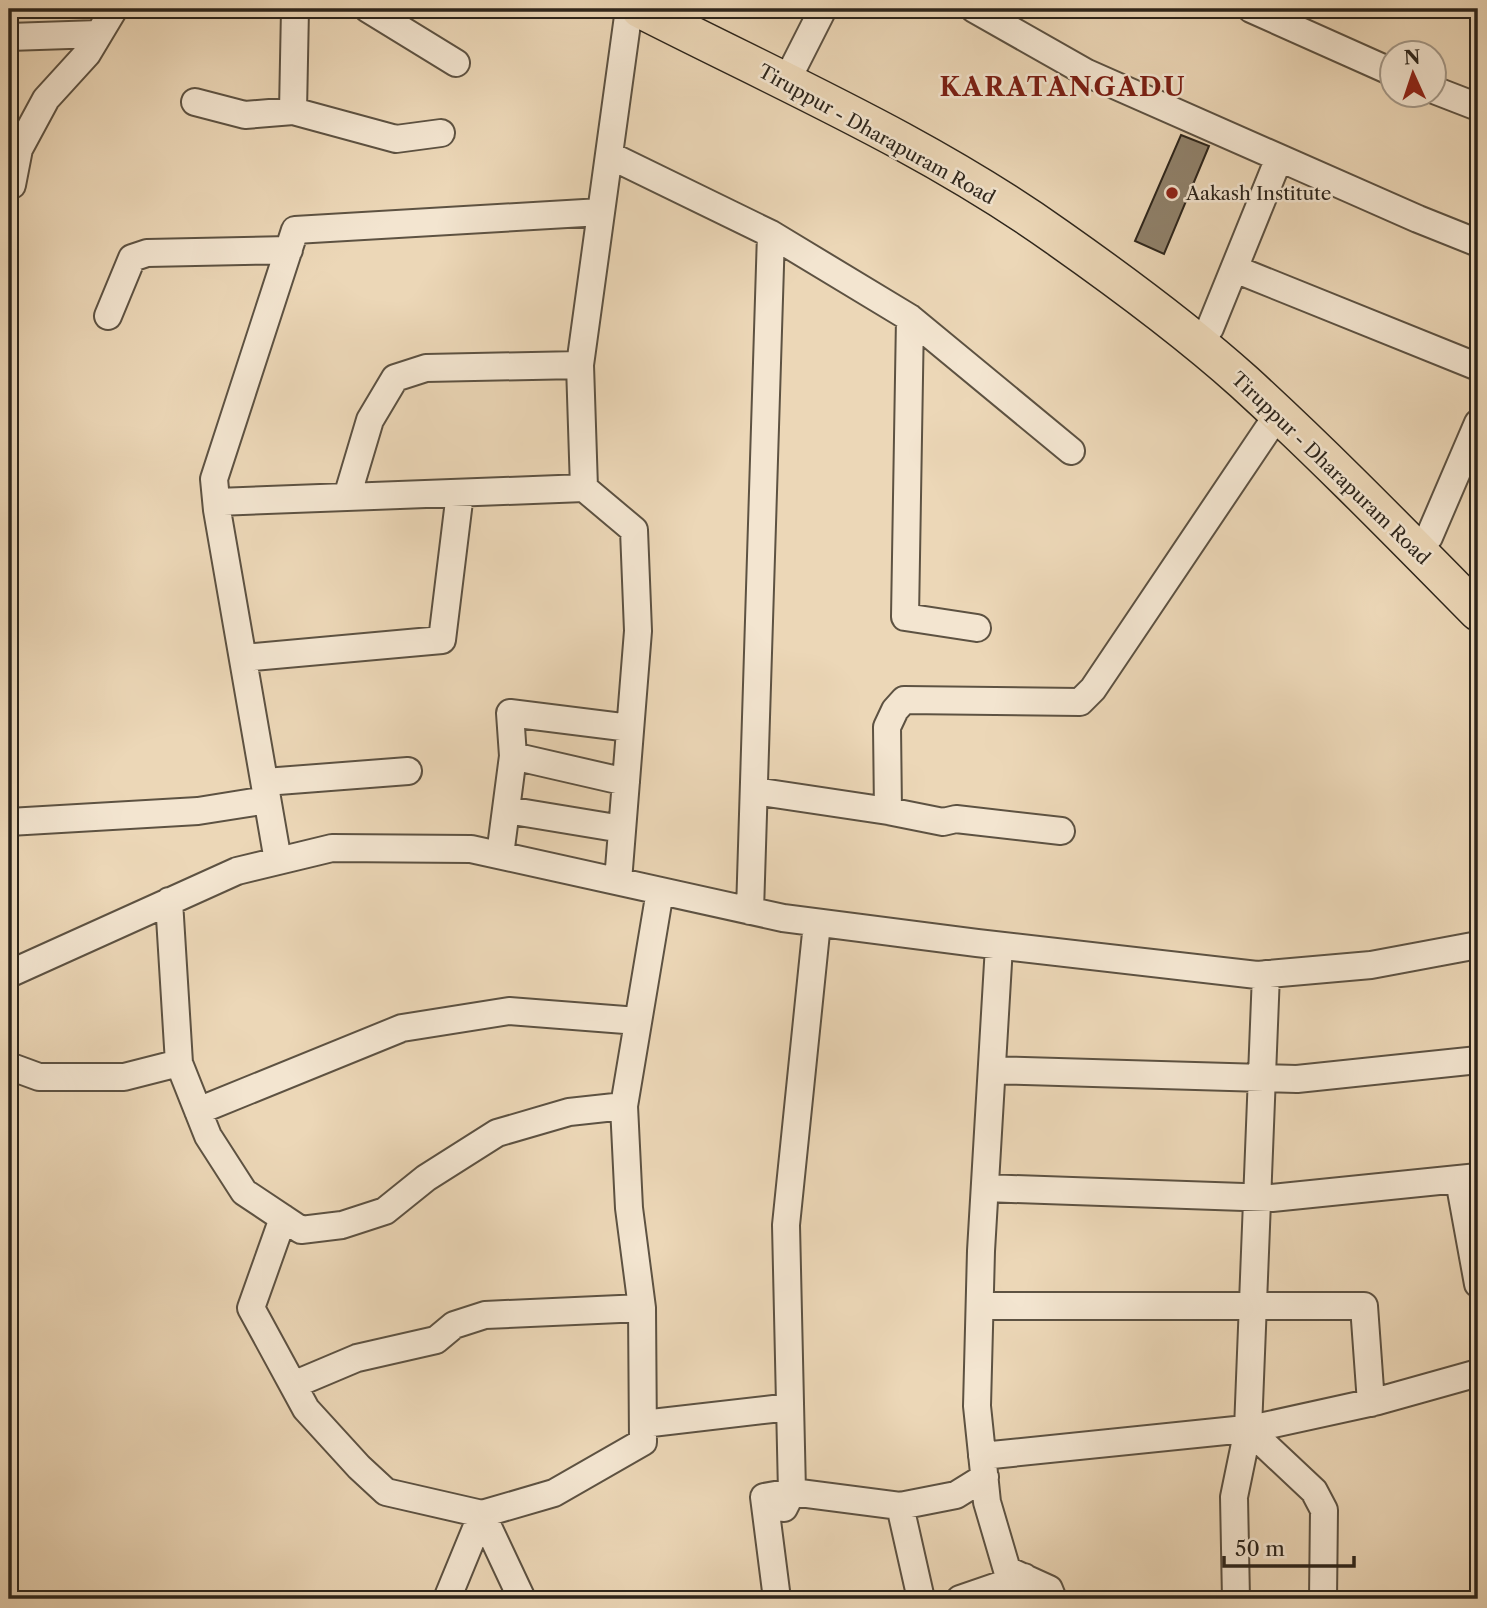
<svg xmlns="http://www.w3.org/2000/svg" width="1487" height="1608" font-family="'Libre Caslon Text',serif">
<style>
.building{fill:#90826c;stroke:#2d251b;stroke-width:2}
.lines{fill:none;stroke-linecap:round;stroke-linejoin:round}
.minor-casing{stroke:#5d5242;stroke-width:30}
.highway-casing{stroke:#2d251b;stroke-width:40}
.minor{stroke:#f3e5d0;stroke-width:26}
.highway{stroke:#ecd7b7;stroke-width:37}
.poi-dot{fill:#8f2418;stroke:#f3e5d0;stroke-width:2.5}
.labels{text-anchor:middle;stroke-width:5;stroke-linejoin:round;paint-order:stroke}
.street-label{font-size:19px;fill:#2d251b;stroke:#f3e5d0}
.poi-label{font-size:19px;fill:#2d251b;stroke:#f3e5d0;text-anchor:start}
.district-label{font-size:26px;font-weight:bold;letter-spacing:2px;fill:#7a1f14;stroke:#f3e5d0}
</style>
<rect width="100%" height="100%" fill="#ecd7b7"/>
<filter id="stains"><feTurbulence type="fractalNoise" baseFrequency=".00286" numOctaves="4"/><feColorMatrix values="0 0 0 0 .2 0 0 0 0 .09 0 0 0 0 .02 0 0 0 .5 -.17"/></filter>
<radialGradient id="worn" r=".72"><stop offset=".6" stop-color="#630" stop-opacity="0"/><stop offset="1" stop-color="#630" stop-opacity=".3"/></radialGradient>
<path class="building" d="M1181,135L1209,146L1164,254L1135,241Z"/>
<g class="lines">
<defs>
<path id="minor" d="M368,9L456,63
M974,9L1087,73L1418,219L1478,243
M1251,9L1392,72
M9,37L99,34
M786,82L823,9
M1434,90L1478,107
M195,102L245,115L293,111L396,139L441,133
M293,111L295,9
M609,155L771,234L910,318L1071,451
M9,186L12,185L19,149L46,99L87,54L114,9
M1235,269L1478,367
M108,316L132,258L147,253L289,250
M910,318L905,617L977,628
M1210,328L1279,158
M347,497L370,420L395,378L426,368L580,365
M217,502L584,488
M1417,550L1429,537L1478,423
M243,658L442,640L460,493
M513,756L626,782
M265,782L408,771
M754,791L888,811L943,822L956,819L1061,831
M507,810L622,829
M888,811L887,727L895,710L904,700L1080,702L1093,689L1278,414
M9,822L198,811L267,800
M500,855L513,756L510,713L630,728
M278,861L217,510L214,479L295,230L601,212
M618,881L638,631L634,530L584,488L580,365L629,9
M750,911L771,234
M999,946L981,1251L977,1406L987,1502L1007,1570L1049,1589L1053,1599
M9,974L237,871L332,848L471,849L783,918L977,943L1257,975L1371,965L1478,945
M179,1063L208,1136L244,1192L301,1230L342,1225L385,1211L426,1178L497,1133L569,1112L624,1106L660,891
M9,1066L39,1077H124L179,1063L169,901
M992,1070L1297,1079L1478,1060
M198,1111L402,1028L509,1011L638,1021
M1459,1180L1478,1284
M985,1188L1272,1198L1478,1177
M283,1218L251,1308L306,1409L359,1467L386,1492L482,1514L554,1493L643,1442L642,1308L629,1208L624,1106
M980,1306H1364L1371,1403
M293,1385L357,1358L436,1340L454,1325L485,1315L642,1308
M643,1424L790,1407
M1248,1429L1314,1491L1324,1510L1323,1599
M982,1456L1255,1428L1378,1401L1478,1373
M900,1506L921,1599
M784,1508L792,1492L900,1506L956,1495L985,1477
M482,1514L522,1599
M447,1599L482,1514
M777,1599L764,1497L792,1492L786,1225L817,923
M960,1599L1024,1577
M1236,1599L1234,1497L1248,1429L1266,974"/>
<path id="highway" d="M640,9C781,81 928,145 1057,237C1121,282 1186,330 1244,382C1325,456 1401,534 1478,612"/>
</defs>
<use href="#minor" class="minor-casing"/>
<use href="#highway" class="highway-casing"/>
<use href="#minor" class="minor"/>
<use href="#highway" class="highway"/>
</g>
<circle class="poi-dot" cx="1172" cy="193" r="7"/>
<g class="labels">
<g class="street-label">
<text transform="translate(877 134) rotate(29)" y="7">Tiruppur - Dharapuram Road</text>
<text transform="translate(1331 468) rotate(44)" y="7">Tiruppur - Dharapuram Road</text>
</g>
<g class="poi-label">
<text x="1186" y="200">Aakash Institute</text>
</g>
<g class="district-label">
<text x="1063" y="96">KARATANGADU</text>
</g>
</g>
<rect width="1487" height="1608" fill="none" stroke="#ecd7b7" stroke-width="35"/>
<rect x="10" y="10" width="1466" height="1587" fill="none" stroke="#2d251b" stroke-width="3.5"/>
<rect x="18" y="18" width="1452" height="1573" fill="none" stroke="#2d251b" stroke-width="2"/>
<g transform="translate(1413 74) rotate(357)"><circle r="33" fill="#f3e5d0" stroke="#a49888" stroke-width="2"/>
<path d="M0-5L12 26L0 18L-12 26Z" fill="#8f2418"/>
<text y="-10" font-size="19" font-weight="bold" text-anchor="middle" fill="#2d251b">N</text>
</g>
<path d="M1224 1556v10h130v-10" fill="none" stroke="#2d251b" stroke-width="3.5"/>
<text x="1235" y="1556" font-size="21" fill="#2d251b" stroke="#f3e5d0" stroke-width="5" paint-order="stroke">50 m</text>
<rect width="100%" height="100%" filter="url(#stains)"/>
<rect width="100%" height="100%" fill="url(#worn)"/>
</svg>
